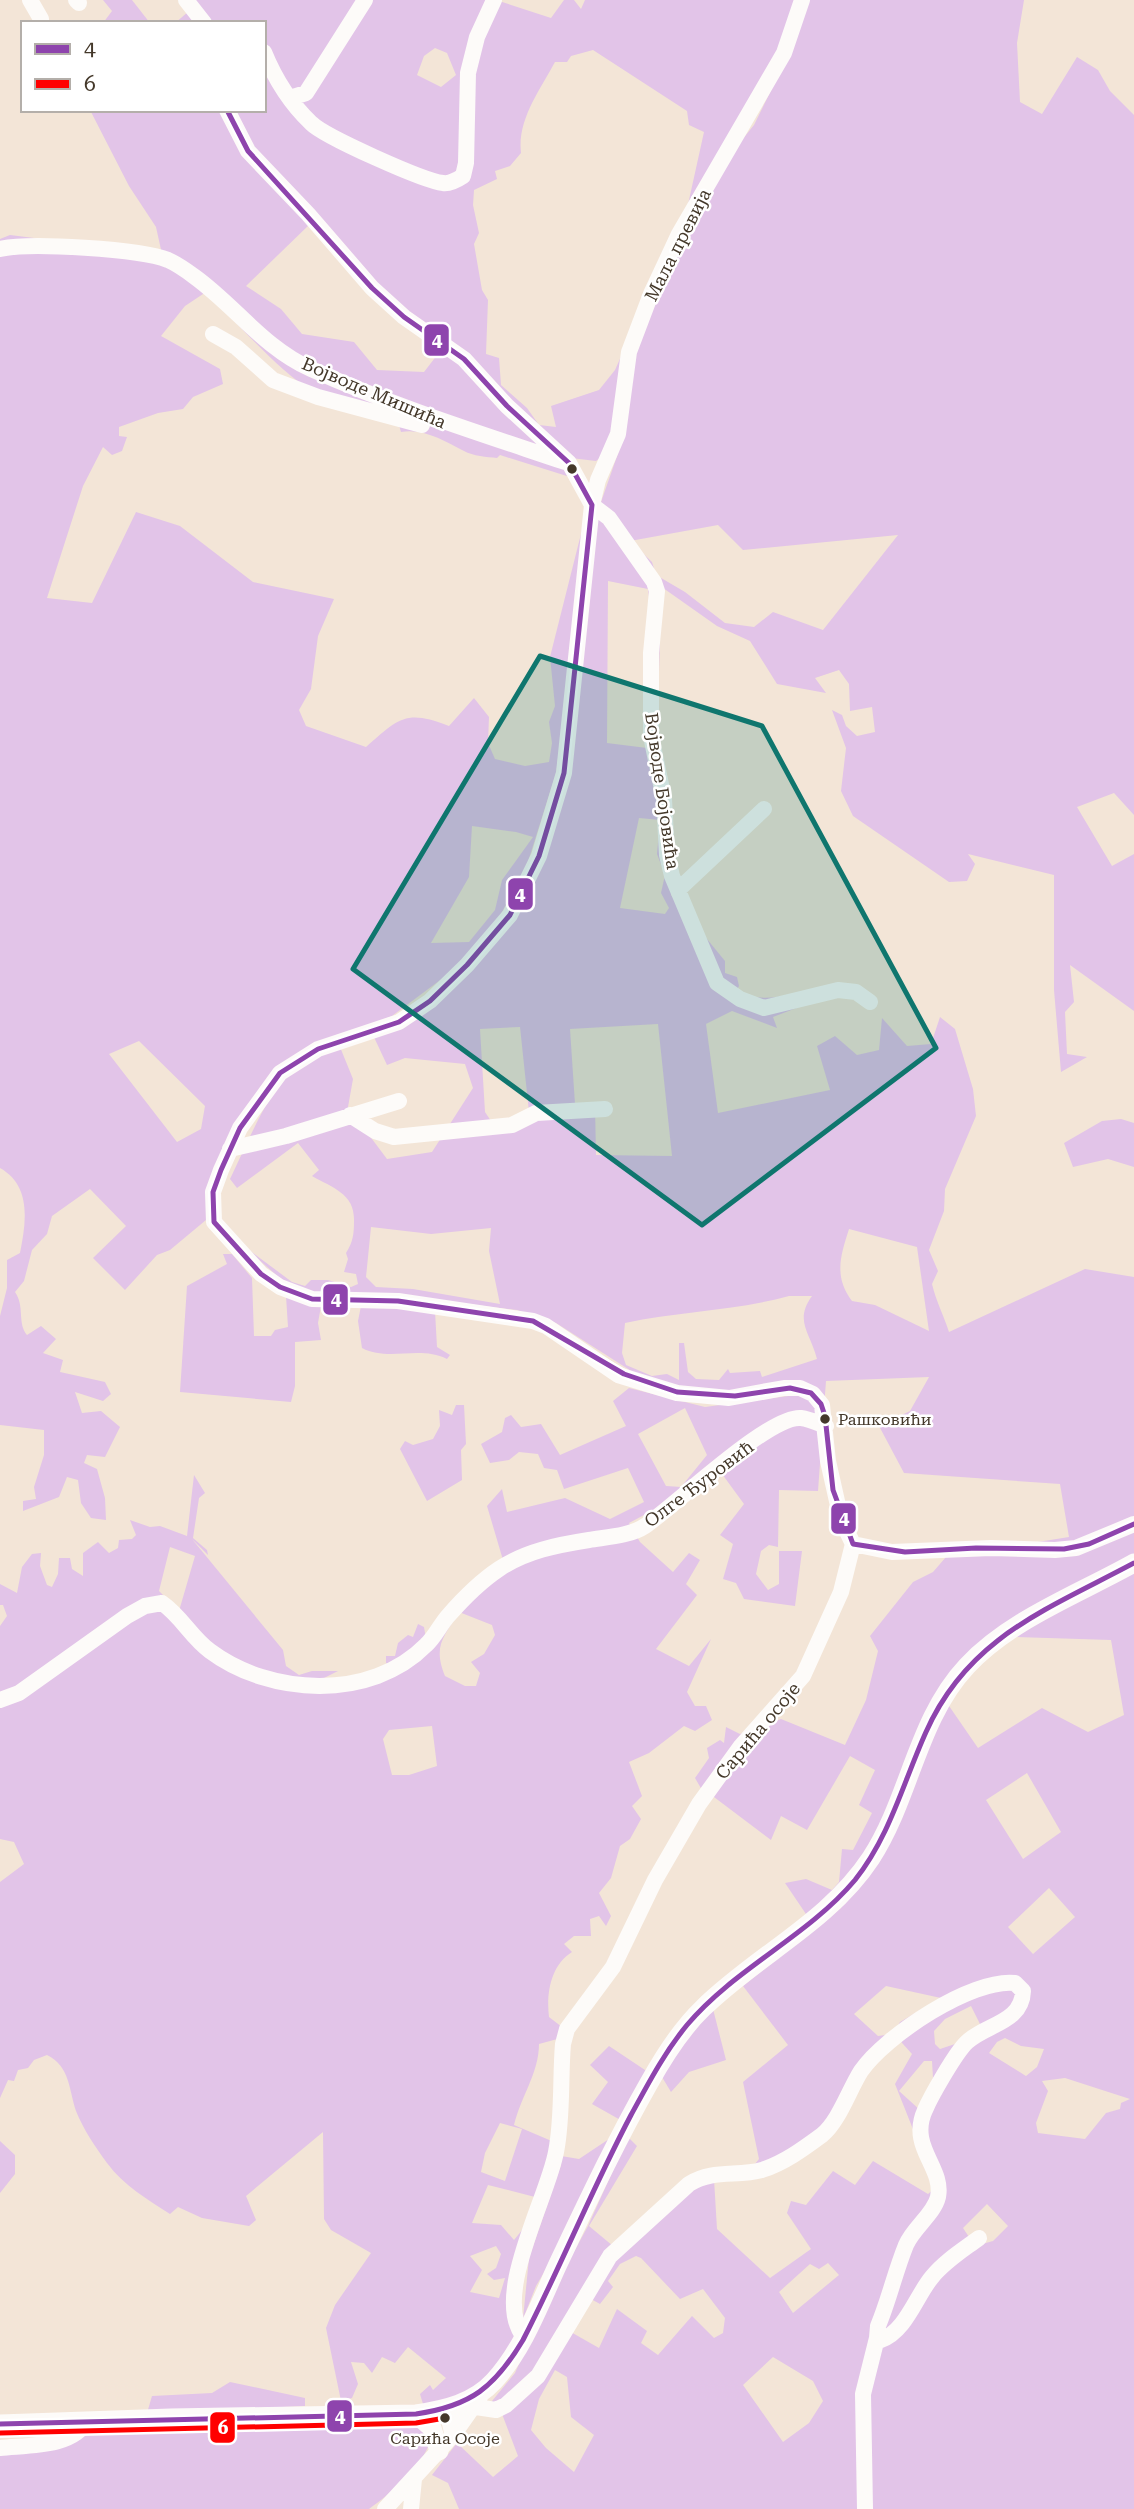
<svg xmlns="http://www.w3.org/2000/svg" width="1134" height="2509" font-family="'Roboto Serif',serif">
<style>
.green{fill:#e2c4e8;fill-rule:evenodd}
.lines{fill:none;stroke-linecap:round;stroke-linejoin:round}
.minor{stroke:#fdfbf9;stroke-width:16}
.major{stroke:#fdfbf9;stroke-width:19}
.bus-1-casing{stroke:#fff;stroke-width:10}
.bus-2-casing{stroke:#fff;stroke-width:10}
.bus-1{stroke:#8e44ad;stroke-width:5}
.bus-2{stroke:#f00;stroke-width:5}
.marked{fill:#0f766e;fill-opacity:0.2;stroke:#0f766e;stroke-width:5;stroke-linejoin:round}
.bus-dot{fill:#44382a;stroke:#fff;stroke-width:2.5}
.labels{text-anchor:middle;stroke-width:5;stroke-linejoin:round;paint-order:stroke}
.bus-label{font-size:16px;fill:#44382a;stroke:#fff;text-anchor:start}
.street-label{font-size:18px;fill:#44382a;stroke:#fff}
.line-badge{stroke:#fff;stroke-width:2.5}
.badge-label{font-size:19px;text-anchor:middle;font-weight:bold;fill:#fff}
</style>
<rect width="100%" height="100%" fill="#f3e5d7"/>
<path class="green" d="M103,0H132L150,23H103L112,11Z
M179,0H496L551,18L564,0H574L581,9L585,0H796L778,50L691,203L754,125L793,46L808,0H1024L1017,43L1020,102L1042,114L1077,57L1098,70L1110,91L1134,115V815L1114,793L1077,807L1112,866L1134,854V1011L1070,965L1074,1002L1065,1012L1067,1054L1087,1057L1061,1072L1054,990V875L968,854L975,864L967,881L949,882L853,816L841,791L846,748L832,710L842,715L846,726L857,736L875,732L872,707L850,711L849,684L839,670L815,678L826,693L777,684L750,641L717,626L656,583L660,639L657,737L673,819L671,895L725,961V973L737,977L739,986L736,991C756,1000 771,999 792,994L799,1007L773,1017L777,1028L732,1011L706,1024L718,1113L830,1090L817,1046L835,1036L857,1055L879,1050L882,1018L907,1046L931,1044L940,1017L955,1029L973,1089L976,1116L945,1189L944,1211L929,1250L938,1271L932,1284C936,1301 944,1316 949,1332L1085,1269L1134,1277V1558C1070,1590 997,1618 953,1677C912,1732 904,1805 864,1860C848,1882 828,1899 808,1917L785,1883L806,1879L832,1890L839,1882L842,1849L853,1850L872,1813L859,1805L875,1770L850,1756L807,1830L781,1816L771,1840L710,1794L677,1830L702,1790L695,1778L709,1758L707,1748L720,1740L724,1743L726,1727L740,1734L781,1719L845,1745L866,1700L878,1651L870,1636L913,1582L933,1572L946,1557L1069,1537L1060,1484L904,1473L879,1426L910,1411L929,1377L826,1381L818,1491L779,1490L778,1547L769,1545L761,1551L756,1574L768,1590L779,1584V1551H802L795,1606L744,1599L736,1583L723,1579L733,1544L720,1535L744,1504L714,1463L681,1487L674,1499L629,1523L640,1542L673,1572L689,1553L700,1560L686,1584L697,1595L656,1649L689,1666L711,1639L687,1692L695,1706H706L712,1720L695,1731L684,1726L649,1753L629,1762L642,1796L632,1806L641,1819L630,1839L620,1846L611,1878L599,1893L611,1916L606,1926L599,1916L590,1919L591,1936H574L564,1944L572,1952C551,1965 546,1993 549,2017L562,2027L561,2038L539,2044C539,2073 521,2096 514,2125L554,2142L553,2170L546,2191L535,2197L488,2185L472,2223L501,2225L514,2240L527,2224L531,2232C525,2247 519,2262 517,2279C516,2296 518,2315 516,2333C510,2373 461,2403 423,2404L420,2394L430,2385L433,2390L446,2378L408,2347L395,2363L382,2357L372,2373L364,2363L351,2362L358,2384L352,2398L341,2401L326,2328L335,2305L371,2253L331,2230L324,2219L323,2132L246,2196L256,2220L249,2226L202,2218L178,2207L170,2214C147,2199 124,2186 107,2163C96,2148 83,2129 76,2111C69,2090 70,2066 47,2055L34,2060L28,2068L18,2070L14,2081L8,2080L0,2098V1882L24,1864L14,1842L0,1839V1626L7,1616L3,1605H0V1584L17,1593L22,1567L32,1554L41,1553L40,1566L47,1585L52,1587L58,1574L59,1558H70L72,1569L83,1576V1553L98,1542L109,1553L118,1548L119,1540L132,1539L136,1535L130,1520L150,1527L160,1526L187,1536L194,1475L205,1493L199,1498L193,1538L207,1550L208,1555L192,1539L283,1650L286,1666L299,1675L312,1671H338L316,1682L324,1691H341L345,1678L357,1675L368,1683L395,1675L402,1669L386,1663V1656H395L398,1643L408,1635L413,1637L418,1624L424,1627L426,1639H431L471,1598V1586L494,1582L512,1566L547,1551H526L503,1560L487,1506L502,1489L507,1512L565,1498L610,1519L644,1502L628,1468L564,1489L557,1470L544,1468L538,1454L519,1452L509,1460L490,1463L481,1444L502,1432L505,1418L511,1415L521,1427L541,1424L560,1455L626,1426L613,1401L629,1388L705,1407L796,1395L804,1384L721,1395L686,1392L650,1383L556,1323L517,1310L411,1297L313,1294L291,1288L241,1244L292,1282L305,1286L311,1280H328L351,1287L358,1284L356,1274L344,1272L348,1259L346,1253C353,1242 354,1234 354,1221C355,1194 333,1188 312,1176L319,1170L298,1143L237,1188L230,1179C245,1149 269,1088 295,1067C308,1057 325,1053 340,1047L353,1079L348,1107L387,1159L432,1152L473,1088L465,1064L405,1058L387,1065L373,1035L404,1024L423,1012L450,989L506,925L535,879L568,783L559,750L556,773L526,868L496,923L451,972L392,1016L330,1040L270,1077L206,1220L170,1250L157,1255L125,1290L93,1258L126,1226L90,1189L52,1216L47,1234L32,1250L24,1281L15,1292C25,1306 17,1323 27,1335L41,1326L56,1339L43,1353L63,1360L60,1372L105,1382L111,1394L103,1401L75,1392L82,1413L101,1411L120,1427L105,1457L87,1455L84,1463L97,1469L105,1498L106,1520L91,1518L81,1503L78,1480L67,1477L59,1497L23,1511V1501L36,1499L34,1487L44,1455V1430L0,1425V1316L7,1288V1260L20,1253C26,1223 32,1186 0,1168V239L10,235L162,254L156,227L129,186L90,110H264V23H175L188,12ZM435,48L447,53L456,75L441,87L417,75L424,56ZM593,50L687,111L689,125L704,132L687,209L615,370L599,390L551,406L556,427L539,425L527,408L501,385L499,358L486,354L488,300L482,290L474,244L479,233L473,205L474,190L497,179L495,171L510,166L521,153C517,120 540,90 555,62H567L571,56ZM310,224L328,232L358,275L441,350L424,372L377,370L354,342L302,334L281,309L246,286ZM206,292C232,317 281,374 310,389C335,402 367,406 395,412L401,432C423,428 445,441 464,451C473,456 487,457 497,458L500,455L570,477L571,458L596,461L623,439L601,502L584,522L550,657L555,706L549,722L552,743L549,762L525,766L495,759L488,743L489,717L474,698L449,726C406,709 399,718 366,747L306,726L299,710L311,689L318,636L334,599L253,582L180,526L136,512L92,603L47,598L83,486L103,447L112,455L122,451L127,437L119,436V427L158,413L183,409L193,397L223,384L220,369L161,336L185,306ZM718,525L743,550L898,535L823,630L773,612L754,627L725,623L685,592L656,575L652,562L630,541ZM608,581L648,589L658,674L647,748L607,743ZM639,818L660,820L657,854L665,875L661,893L669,908L665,914L620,908ZM472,826L516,832L533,837L502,880L495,910L469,942L431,943L469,877ZM658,1024L672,1156L596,1155L595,1105L575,1104L570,1029ZM520,1027L529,1112L512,1121L493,1124L485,1112L480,1029ZM139,1041L205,1106L201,1129L177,1142L109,1054ZM371,1227L431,1234L491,1228L489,1251L500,1304L413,1289L376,1287L366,1277ZM849,1229L917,1247L929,1331L875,1305L852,1301C834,1277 840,1257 849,1229ZM789,1296H812C794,1321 810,1332 817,1359L762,1377L760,1371L730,1373L728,1369L719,1380L696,1379L688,1372L684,1343H679V1380L667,1374L652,1376L626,1365L622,1353L625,1323C680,1311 735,1311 789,1296ZM685,1408L707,1455L681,1487L666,1486L638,1434ZM170,1547L195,1556L179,1611L159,1591ZM459,1612L492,1625L495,1635L484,1654L471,1662L480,1673L476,1686H465L445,1676C433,1646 443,1638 459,1612ZM432,1726L437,1766L409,1775H392L383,1739L389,1730ZM500,2123L522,2129L505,2181L481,2172L485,2153ZM496,2246L501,2254L496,2268L487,2274L494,2280L505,2278L499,2298L470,2292L482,2270L470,2256Z
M1121,1119L1134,1123V1167L1108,1159L1073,1167L1064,1143L1102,1121Z
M223,1254H232L252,1278L254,1336H271L275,1330L288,1327L286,1296L321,1306L318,1323L321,1340L295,1342V1386L291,1402L180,1392L187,1286L227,1264Z
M361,1306L435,1311L437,1347L450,1355L447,1359C419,1345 389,1362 362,1348L358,1321Z
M456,1405H464L466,1444L461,1450L462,1480L427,1501L400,1449L405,1441L413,1445L433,1439L440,1426L439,1410L452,1415Z
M1134,1572V2509H459L448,2483L432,2475L457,2443L493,2477L518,2456L499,2406H488L515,2373L547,2301L588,2226L628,2137L637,2146L589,2226L613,2246L679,2187L755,2164L759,2159L743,2082L788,2045L743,1986L841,1908L947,1703L978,1748L1042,1708L1088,1732L1124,1715L1111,1640L1014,1637L1077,1600ZM1027,1773L1061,1832L1023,1859L986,1800ZM1049,1888L1075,1917L1033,1954L1008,1927ZM886,1986L941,1998L900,2022L893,2034L878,2036L854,2014ZM971,2006L982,2028L958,2043L940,2049L935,2044L934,2031L945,2019ZM894,2034L912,2054L895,2084L936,2187L928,2194L873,2161L855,2185L833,2171L806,2205L791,2201L787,2213L811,2249L770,2278L717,2229L714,2179L789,2163L820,2129ZM1005,2038L1021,2046L1044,2049L1037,2067L1026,2076L989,2053L997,2042ZM924,2061H932L933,2078L920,2110L899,2091ZM1065,2078L1130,2099L1121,2103L1120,2109L1106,2113L1085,2139L1038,2133L1036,2123L1048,2091L1042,2081ZM987,2204L1008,2226L993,2241L975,2246L963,2228ZM636,2256L641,2258L680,2299L703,2289L725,2318L723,2333L714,2338L692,2316L658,2355L641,2343L647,2331L617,2309L599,2348L562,2327L582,2294L600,2304L613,2287L608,2281L620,2264ZM828,2263L839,2275L793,2313L779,2292L810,2264L819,2269ZM773,2357L813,2381L823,2401L809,2423L783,2442L743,2385ZM555,2370L567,2377L571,2417L594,2435L574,2472L546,2448L531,2430L539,2399Z
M713,2009L726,2060L689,2072L671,2092L662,2077L686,2039Z
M609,2046L648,2072L624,2122L592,2104L608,2082L590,2065Z
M618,2133L573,2223L536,2286L523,2319L529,2258L561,2165V2156L579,2159Z
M0,2141L15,2155V2174L0,2193Z
M230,2382L305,2398V2406L147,2413L152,2396L212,2393Z
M393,2423L422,2428L428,2447C418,2470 390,2494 369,2509H0V2452L81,2438L102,2426Z"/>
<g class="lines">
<path class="minor" d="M30,0L41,19
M76,0L79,3
M186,0L204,23
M802,0L784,53L679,234L651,294L629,352L618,434L598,480L592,505L609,518L654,582L657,591L651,653V736L664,799L667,855L672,876L717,983L740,999L764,1008L838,990L856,992L870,1002
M264,52C275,79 290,103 311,123C325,137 424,181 443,183C450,184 457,180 463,176L466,163L468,73L477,37L494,0
M290,98L306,93L365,0
M227,110L248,151L308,214L372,288L404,317L464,359L507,406L569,463L592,505L564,773L539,856L510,915L467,965L430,1001L399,1022L318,1049L280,1073L240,1128L221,1170L213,1192L214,1222L261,1274L280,1287L312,1299L398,1301L533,1321L546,1326L618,1375L677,1393L729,1398L784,1388H800L813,1394L822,1405L828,1461L841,1519L853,1544L841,1592L803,1676L741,1746L699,1804L655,1880L613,1967L567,2029L563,2044C560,2079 563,2117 556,2152C548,2197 491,2297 524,2337
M0,249C29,242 141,249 168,260C177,264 187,271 195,277C235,306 264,348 311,369C393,406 479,433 565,462
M213,334L236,347L273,380L318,397L422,425
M678,890L764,809
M350,1115L375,1131L394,1137L512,1125L536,1113L605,1109
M230,1149L286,1136L399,1101
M853,1544L892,1552L991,1548L1055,1550L1076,1548L1134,1524
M0,1700L19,1693L127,1616L145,1606L162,1603C181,1616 191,1637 210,1651C270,1696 371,1701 426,1645C435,1637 440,1625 448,1616C462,1600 481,1581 499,1569C526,1551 557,1545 589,1540C607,1537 630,1536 645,1526C676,1505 769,1415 801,1418C809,1419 818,1423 826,1426
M476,2407L496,2410L506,2405L538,2376L610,2256L689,2184C713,2169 737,2177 762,2170C784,2163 803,2149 822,2135C839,2121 849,2090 861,2071C885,2036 972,1978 1015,1983L1023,1991C1022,2023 986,2024 967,2042C956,2052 931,2096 925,2110C908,2147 944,2167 938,2197C934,2214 913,2228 906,2245C895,2272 889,2300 878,2326L877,2338L881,2340C906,2331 916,2296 932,2277C945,2261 963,2250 979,2238
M0,2448C27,2445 74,2448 87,2420
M385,2509L454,2434L480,2397
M411,2509L414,2479
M865,2509L863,2394L877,2338"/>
<path class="major" d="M443,2409L450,2417L454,2434
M416,2414L432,2428L439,2451
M0,2424L171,2418L416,2414C445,2410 474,2403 494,2381C524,2348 540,2303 558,2264C587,2203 616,2141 649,2083C664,2056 681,2029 703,2008C757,1955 829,1922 871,1858C910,1798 917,1719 967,1666C1011,1619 1079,1594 1134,1563"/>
<defs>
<path id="bus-1" d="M227,110L248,151L372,288L404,317L464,359L507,406L569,463L592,505L564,773L539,856L510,915L467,965L430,1001L399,1022L318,1049L280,1073L240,1128L221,1170L213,1192L214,1222L261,1274L280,1287L312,1299L398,1301L533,1321L624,1374L677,1392L735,1396L790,1388L811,1393L821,1404L825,1416L833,1490L853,1544L905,1552L976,1548L1064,1549L1089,1544L1134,1524
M0,2424L416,2414C471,2406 495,2387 523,2340C561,2266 592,2189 631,2115C648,2084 664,2053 687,2025C735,1968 807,1937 855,1880C890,1836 903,1783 926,1732C968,1637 1048,1609 1134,1563"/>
<path id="bus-2" d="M0,2433L416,2423L445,2418"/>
</defs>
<use href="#bus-1" class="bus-1-casing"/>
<use href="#bus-2" class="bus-2-casing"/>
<use href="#bus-1" class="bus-1"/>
<use href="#bus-2" class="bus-2"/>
</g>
<path class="marked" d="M540,656L762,726L936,1048L702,1225L353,969Z"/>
<g class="bus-dot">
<circle cx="572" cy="469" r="6"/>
<circle cx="825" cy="1419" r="6"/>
<circle cx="445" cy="2418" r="6"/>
</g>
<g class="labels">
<g class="bus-label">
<text x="838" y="1425">Рашковићи</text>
<text x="445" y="2444" text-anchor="middle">Сарића Осоје</text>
</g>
<g class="street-label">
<text transform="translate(678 245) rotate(-63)" y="6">Мала превија</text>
<text transform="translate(374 393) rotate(23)" y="6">Војводе Мишића</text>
<text transform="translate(662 791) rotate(82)" y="6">Војводе Бојовића</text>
<text transform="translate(699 1484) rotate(-37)" y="6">Олге Ђуровић</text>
<text transform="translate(758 1731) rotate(-50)" y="6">Сарића осоје</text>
</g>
</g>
<g class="line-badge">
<rect x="423" y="323" width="27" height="34" rx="7" fill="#8e44ad"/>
<rect x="507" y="877" width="27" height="34" rx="7" fill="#8e44ad"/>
<rect x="322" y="1283" width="27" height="33" rx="7" fill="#8e44ad"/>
<rect x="830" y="1502" width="27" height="33" rx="7" fill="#8e44ad"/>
<rect x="326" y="2399" width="27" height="34" rx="7" fill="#8e44ad"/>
<rect x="209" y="2411" width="27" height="33" rx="7" fill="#f00"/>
</g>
<g class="badge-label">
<text x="437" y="347">4</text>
<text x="520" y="901">4</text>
<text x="336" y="1306">4</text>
<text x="844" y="1525">4</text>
<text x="340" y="2423">4</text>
<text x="223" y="2434">6</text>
</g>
<rect x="21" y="21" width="245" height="91" fill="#ffffff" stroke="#b4afaa" stroke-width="2"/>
<rect x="35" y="44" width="35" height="10" fill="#8e44ad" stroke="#b4afaa" stroke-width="2"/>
<text x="84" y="56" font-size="21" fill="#44382a">4</text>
<rect x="35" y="79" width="35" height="10" fill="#ff0000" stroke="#b4afaa" stroke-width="2"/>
<text x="84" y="91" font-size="21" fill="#44382a">6</text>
</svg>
